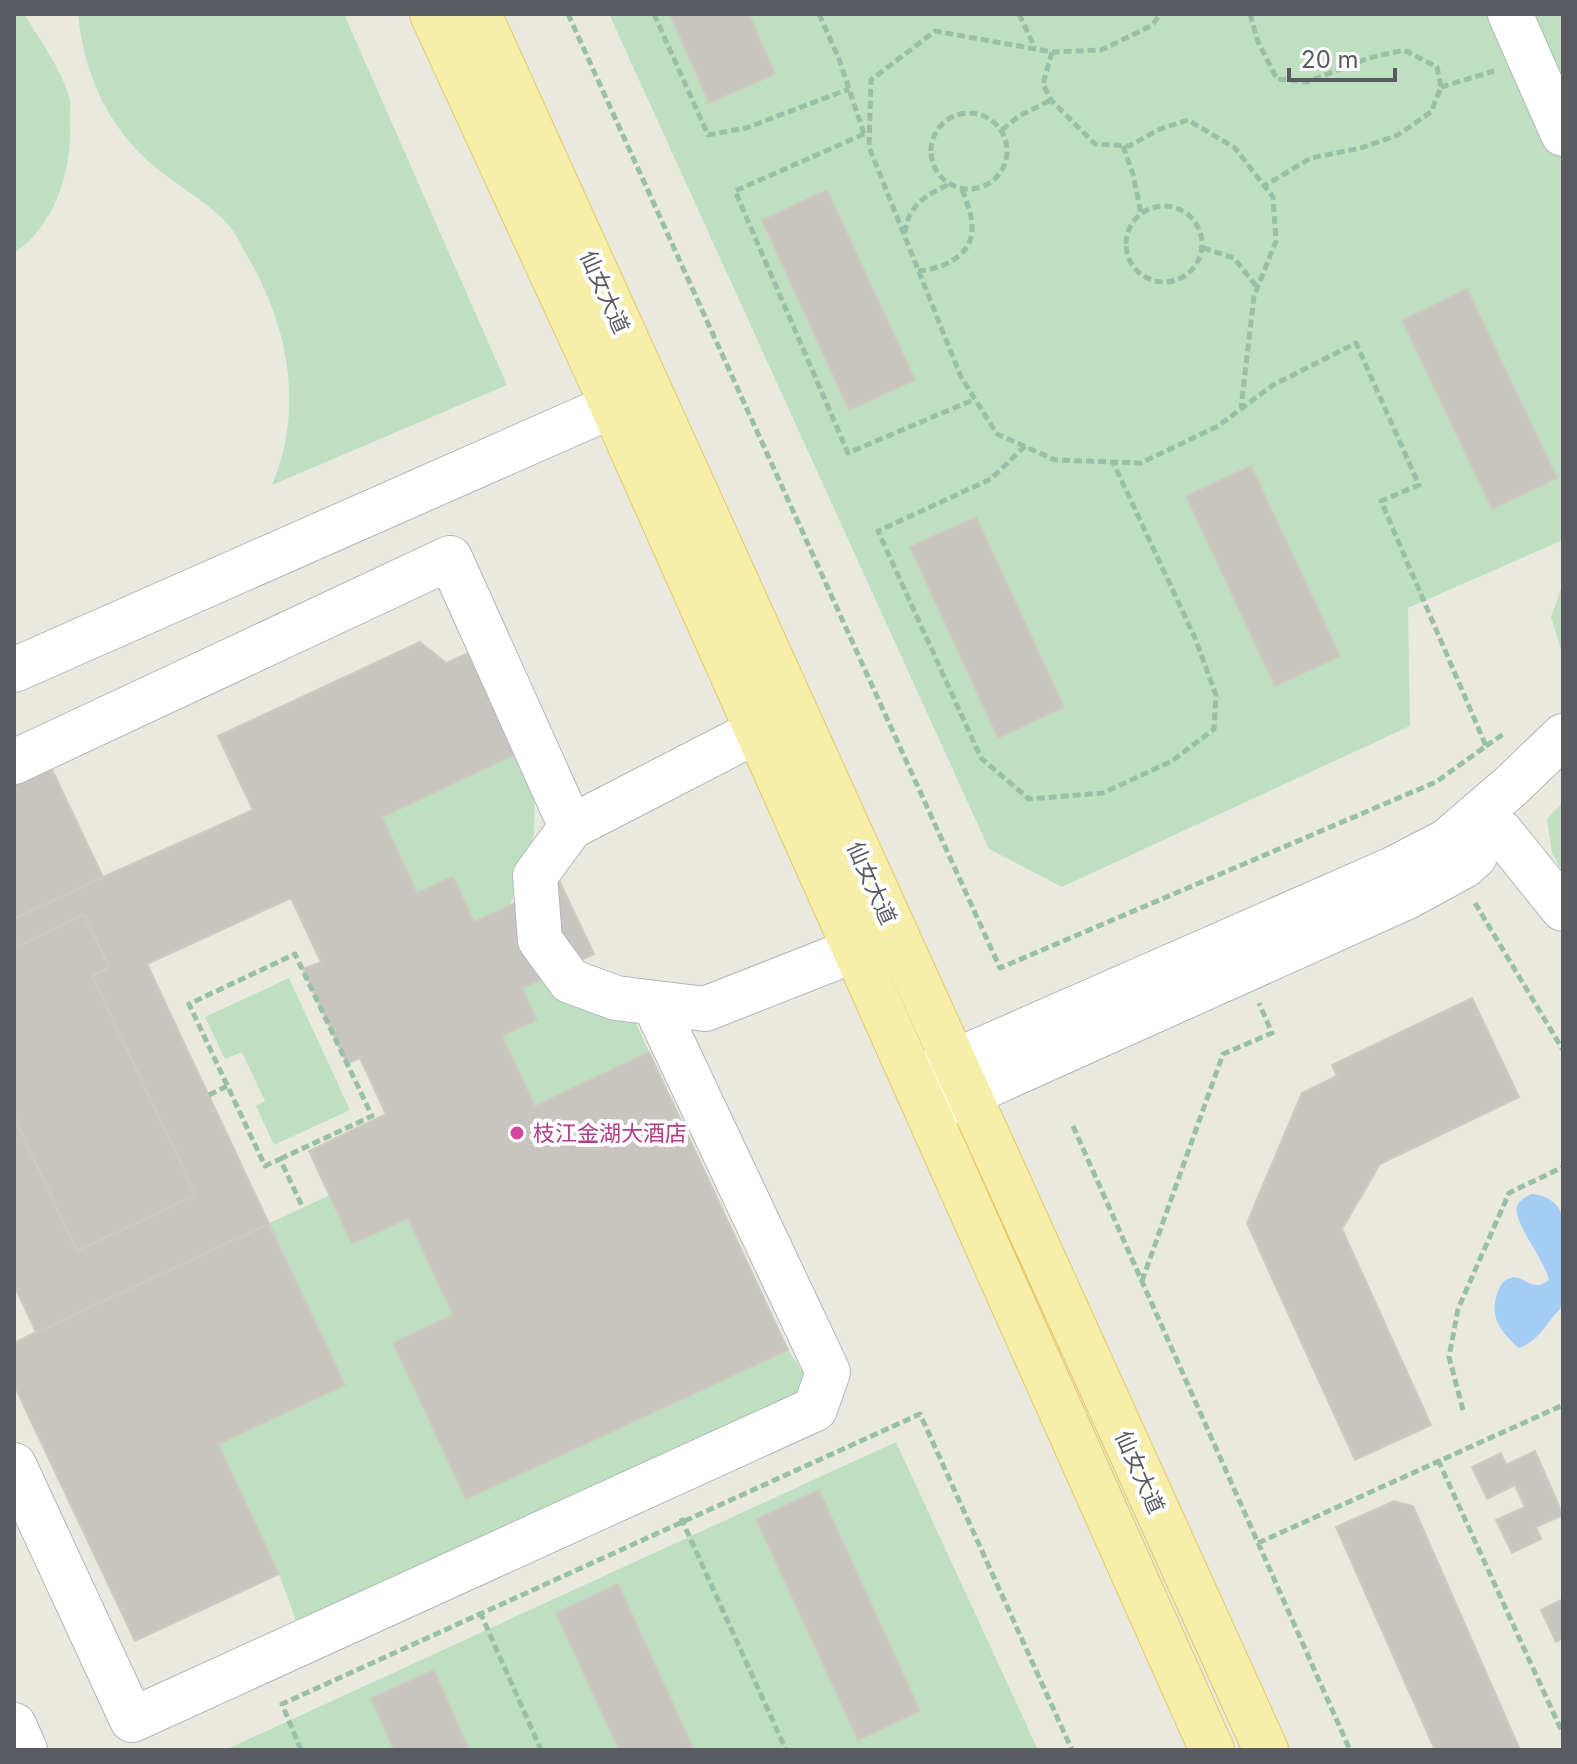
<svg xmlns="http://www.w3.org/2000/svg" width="1577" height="1764" font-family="Inter,'Noto Sans SC',sans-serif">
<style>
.green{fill:#bee0c0}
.water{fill:#a4cdf6}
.building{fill:#c8c5c0;stroke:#cecabf;stroke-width:2}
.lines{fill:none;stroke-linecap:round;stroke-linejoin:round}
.minor-casing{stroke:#b3b5ba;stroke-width:46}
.major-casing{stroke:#e3c661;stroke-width:46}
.path{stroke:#99c0a7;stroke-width:5;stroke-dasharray:8 4;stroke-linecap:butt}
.minor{stroke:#fff;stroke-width:44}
.major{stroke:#f7efa9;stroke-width:44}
.hotel-dot{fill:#d1479c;stroke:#fff;stroke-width:3}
.labels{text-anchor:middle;stroke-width:8;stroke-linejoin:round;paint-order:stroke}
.street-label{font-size:22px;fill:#595b60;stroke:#fff}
.hotel-label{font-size:22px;fill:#b23c85;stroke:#fff;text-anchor:start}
</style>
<rect width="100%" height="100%" fill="#eae9e0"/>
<path class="green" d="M14,14H24C39,38 61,69 69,96C71,104 70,113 70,121C73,167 55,227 14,253Z
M78,14H344L507,385L272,485C304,410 289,328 249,259C243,249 238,237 231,228C212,205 183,189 160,171C110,132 84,76 78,14Z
M609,14H1563V540L1408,608L1410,726L1062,887L989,849Z
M1563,583V656L1551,617Z
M520,752L535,785L534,835L510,905L474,922L453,877L417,893L382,817Z
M1563,802V873L1552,853L1547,819Z
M557,971L605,1015L636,1023L649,1052L535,1106L502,1036L522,988Z
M289,978L350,1110L274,1145L256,1106L265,1101L242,1052L225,1059L205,1017Z
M330,1195L408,1218L453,1315L393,1343L466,1499L788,1350L816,1391L299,1629L279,1574L218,1444L344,1385L268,1224Z
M896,1442L1038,1750H225Z"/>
<path class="water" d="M1531,1194C1545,1194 1560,1203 1563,1218C1567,1242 1563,1280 1563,1306C1546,1322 1542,1339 1519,1348C1502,1333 1489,1318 1497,1294C1499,1288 1502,1281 1508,1279C1523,1271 1530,1295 1549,1280C1545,1260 1513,1223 1517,1207C1518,1201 1526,1197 1531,1194Z"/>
<path class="building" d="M670,14H749L775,74L709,103Z
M827,190L915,380L849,410L762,220Z
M1467,289L1557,478L1492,509L1402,320Z
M1251,466L1340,656L1275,686L1186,496Z
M976,517L1064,707L998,738L910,547Z
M420,642L446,663L473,651L520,752L382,817L417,893L453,876L474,922L560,882L594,954L522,988L537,1020L502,1036L535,1106L649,1052L788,1350L466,1499L393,1343L453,1315L408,1218L352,1244L309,1151L386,1114L360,1058L347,1064L303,969L321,962L291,898L147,964L345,1385L218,1444L279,1574L135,1641L14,1385V1343L36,1332L14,1285V779L49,763L103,877L253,810L218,736Z
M49,763L103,877L14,919V779Z
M84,914L109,967L92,976L196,1195L77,1251L14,1117V948Z
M1472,998L1519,1097L1380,1164L1342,1229L1431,1425L1355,1460L1247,1223L1302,1093L1337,1076L1332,1065Z
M268,1224L345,1385L218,1444L279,1574L135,1641L14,1385V1343Z
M1535,1451L1563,1515L1536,1527L1541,1539L1512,1553L1496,1520L1525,1507L1515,1485L1487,1499L1472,1467L1501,1453L1506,1465Z
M819,1490L920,1711L858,1740L756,1519Z
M1394,1501L1413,1506L1520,1750H1435L1336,1527Z
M618,1584L694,1750H619L556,1613Z
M1563,1599V1638L1556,1642L1541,1610Z
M434,1670L469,1750H394L371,1698Z"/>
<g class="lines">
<defs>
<path id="minor" d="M1510,14L1563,134
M14,670L612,406
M757,731L571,827L535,876L540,940L570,981L616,998L705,1009L855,950
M14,762L450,558L571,827
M1501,832L1563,909
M921,1076L1393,869L1447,841L1511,786L1563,736
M933,1110L1407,897L1464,866L1475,856
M14,1465L132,1720L815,1409L828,1372L654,1003
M14,1725L25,1750"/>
<path id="major" d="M432,14L608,396L1212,1750
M479,14L1266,1750"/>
</defs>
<use href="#minor" class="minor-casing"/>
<use href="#major" class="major-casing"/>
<path class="path" d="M568,14L1000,968L1436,782L1486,746L1381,501L1419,485L1356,343L1273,385L1218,426L1141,463L1055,460L997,434L961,377L869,147L871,80L935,31L1052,52L1101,50L1151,26L1161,14
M654,14L708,135L746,128L849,89
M819,14L839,59L864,134
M1019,14L1035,48
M1250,14L1258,42L1277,79L1307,82L1369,58L1404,50L1437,67L1441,87L1431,112L1398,135L1361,148L1311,158L1264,186
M1052,52L1043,84L1051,100L1095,144L1129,146L1160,129L1188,120L1235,148L1273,197L1276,241L1254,296L1241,408
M1441,87L1494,71
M931 151a38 38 0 1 1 76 0a38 38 0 1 1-76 0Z
M1002,130L1019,116L1051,100
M864,134L735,191L848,453L975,399
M1123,146L1133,174L1141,213
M1126 244a38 38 0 1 1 76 0a38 38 0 1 1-76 0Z
M905,233C908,205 926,195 950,184
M1203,248L1234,258L1257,287
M918,271C942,269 974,256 972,226C972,214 966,201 962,189
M1025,446L991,479L878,531L981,758L1029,799L1103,793L1172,761L1214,729L1216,695L1195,638L1113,462
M1486,746L1505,733
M1475,903L1563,1050
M209,1095L227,1086
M1073,1126L1350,1750
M280,1159L372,1116L295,954L189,1004L265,1166L280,1159L303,1208
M1142,1281L1223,1054L1272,1033L1259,1003
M1463,1410L1449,1357L1458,1309L1509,1193L1563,1167
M1438,1460L1563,1734
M681,1518L786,1750
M1258,1543L1563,1405
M480,1612L541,1750
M301,1750L282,1704L920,1414L1072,1750"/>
<use href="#minor" class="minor"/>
<use href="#major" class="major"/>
</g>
<circle class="hotel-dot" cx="517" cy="1133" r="8"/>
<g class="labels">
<g class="street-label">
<text transform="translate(605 292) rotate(66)" y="8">仙女大道</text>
<text transform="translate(872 883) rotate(66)" y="8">仙女大道</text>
<text transform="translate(1140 1472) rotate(66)" y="8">仙女大道</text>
</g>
<g class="hotel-label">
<text x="533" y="1141">枝江金湖大酒店</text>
</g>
</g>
<rect width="1577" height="1764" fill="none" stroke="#595b60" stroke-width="32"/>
<path d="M1289 68v12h106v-12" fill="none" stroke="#595b60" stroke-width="4"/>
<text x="1301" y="68" font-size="24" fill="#595b60" stroke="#ffffff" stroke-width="6" paint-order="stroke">20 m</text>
</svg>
